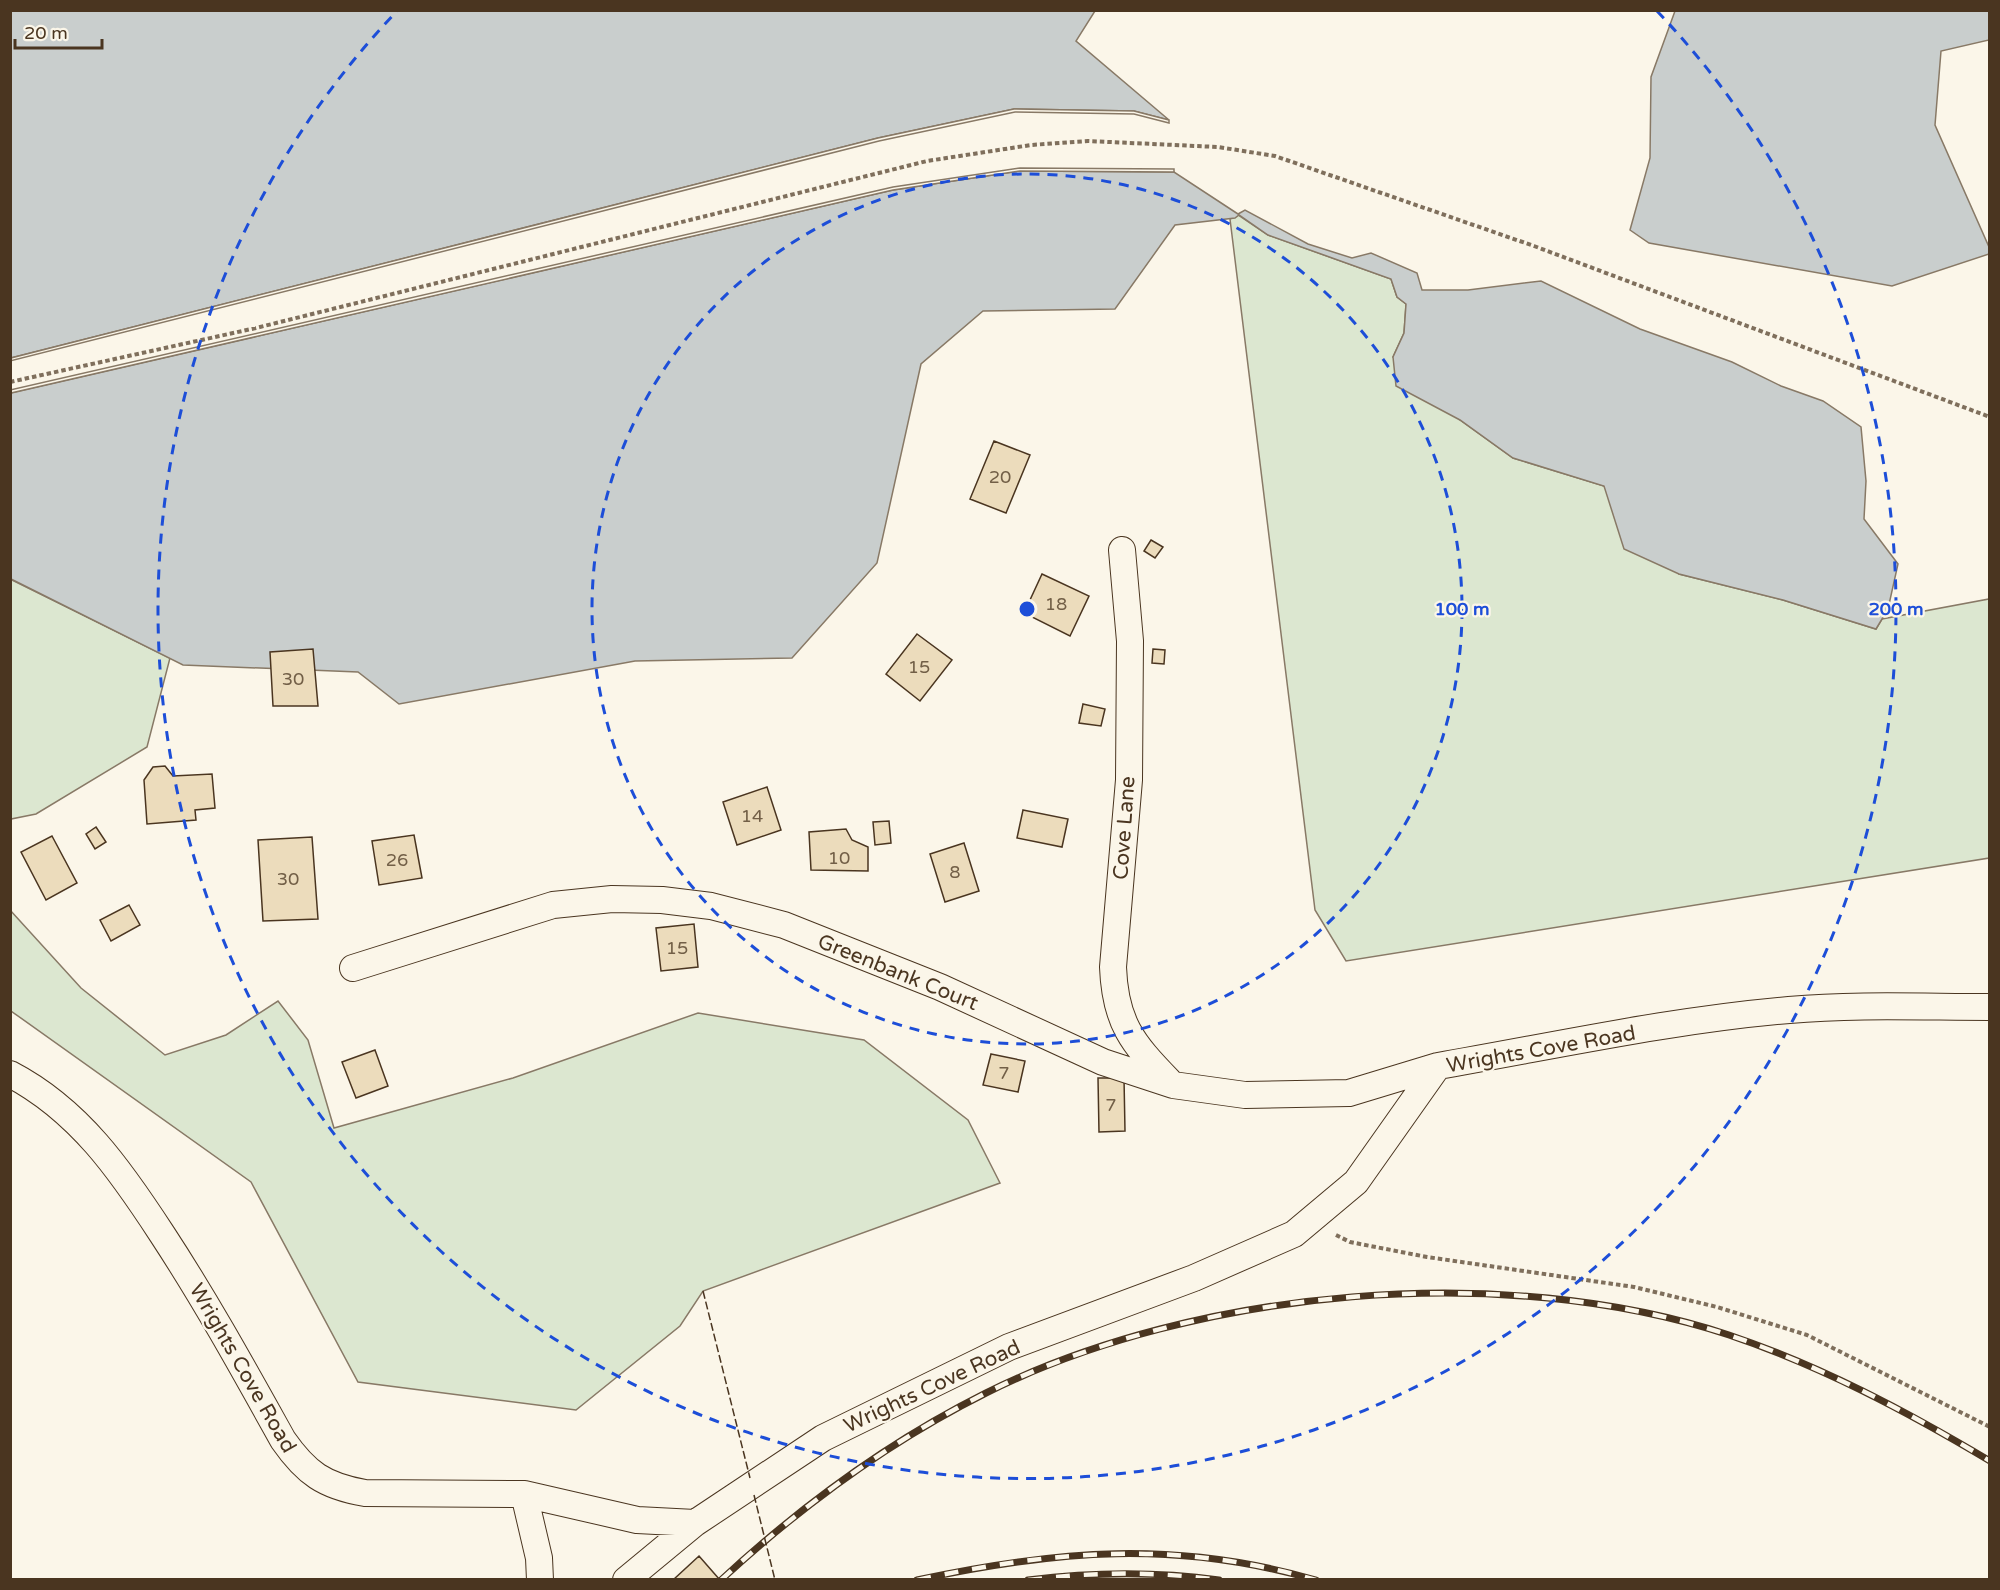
<svg xmlns="http://www.w3.org/2000/svg" width="2000" height="1590" font-family="'Varela Round',sans-serif">
<style>
.green{fill:#dce7d0;stroke:#887966;stroke-width:1.5}
.water{fill:#c9cecd;stroke:#887966;stroke-width:1.5}
.pier{fill:#fbf6e9;stroke:#887966;stroke-width:1.5}
.building{fill:#ecdcbc;stroke:#4a3520;stroke-width:1.5}
.lines{fill:none;stroke-linecap:round;stroke-linejoin:round}
.street-casing{stroke:#4a3520;stroke-width:28}
.path{stroke:#7f6f5c;stroke-width:4;stroke-dasharray:4.5 3;stroke-linecap:butt}
.street{stroke:#fbf6e9;stroke-width:26}
.rail-casing{stroke:#4a3520;stroke-width:7}
.rail{stroke:#fbf6e9;stroke-width:4.5;stroke-dasharray:14;stroke-linecap:butt}
.fence{stroke:#4a3520;stroke-width:1.5;stroke-dasharray:8 3;stroke-linecap:butt}
.ring{fill:none;stroke:#1d4ed8;stroke-width:3;stroke-dasharray:10 8}
.labels{text-anchor:middle;stroke-width:4.5;stroke-linejoin:round;paint-order:stroke}
.number-label{font-size:18px;fill:#725f47}
.street-label{font-size:21px;fill:#4a3520;stroke:#fbf6e9}
.centre{fill:#1d4ed8;stroke:#fbf6e9;stroke-width:3}
.ring-label{font-size:18px;text-anchor:middle;font-weight:bold;fill:#1d4ed8;stroke:#fbf6e9;stroke-width:4.5;stroke-linejoin:round;paint-order:stroke}
</style>
<rect width="100%" height="100%" fill="#fbf6e9"/>
<path class="green" d="M1238,215L1268,235L1391,279L1397,297L1406,304L1404,333L1393,357L1460,420L1513,458L1604,486L1679,574L1783,600L1876,629L1882,619L1989,599V858L1346,961L1315,910L1230,219Z
M10,579L170,658L147,747L36,814L11,819Z
M10,910L81,988L165,1055L226,1035L278,1001L308,1040L334,1128L513,1078L698,1013L864,1040L968,1120L1000,1183L703,1291L680,1326L576,1410L358,1382L251,1182L11,1011Z"/>
<path class="water" d="M11,11H1095L1076,41L1169,120L1134,111L1014,109L878,138L11,358Z
M1675,11H1989V40L1941,51L1935,125L1989,247V254L1892,286L1649,243L1630,230L1650,158L1651,77Z
M1020,171L1174,172L1238,214L1245,210L1308,244L1352,258L1371,253L1417,273L1422,290H1468L1541,281L1640,329L1732,362L1781,386L1823,401L1861,427L1866,481L1864,519L1898,564L1888,609L1876,629L1783,600L1679,574L1624,549L1604,486L1513,458L1460,420L1396,386L1393,357L1404,333L1406,304L1397,297L1391,279L1268,235L1239,215L1235,218L1175,225L1115,309L983,311L921,364L877,563L792,658L635,661L399,704L358,672L183,665L11,579L10,393L893,190Z"/>
<path class="pier" d="M1014,109L1134,111L1169,120V123L1134,114L1015,112L879,141L10,361L11,358L878,138Z
M1020,168L1174,169V172L1020,171L893,190L11,393L10,390L893,187Z"/>
<path class="building" d="M994,441L1030,455L1006,513L970,499Z
M1151,540L1163,547L1155,558L1144,551Z
M1042,574L1089,596L1070,636L1024,613Z
M917,634L952,660L920,701L886,674Z
M313,649L318,706H273L270,652Z
M1153,649L1165,650L1164,664L1152,663Z
M1083,704L1105,709L1101,726L1079,723Z
M165,766L173,776L212,774L215,808L195,810L196,820L147,824L144,780L153,767Z
M767,787L781,830L737,845L723,802Z
M1023,810L1068,819L1062,847L1017,838Z
M889,821L891,843L875,845L873,822Z
M96,827L106,842L95,849L86,834Z
M846,829L852,840L868,847V871L811,870L809,832Z
M414,835L422,878L379,885L372,841Z
M52,836L77,883L46,900L21,852Z
M312,837L318,919L263,921L258,840Z
M964,843L979,891L945,902L930,854Z
M129,905L140,925L111,941L100,920Z
M694,924L698,967L661,971L656,928Z
M375,1050L388,1086L356,1098L342,1062Z
M991,1054L1025,1061L1018,1092L983,1085Z
M1098,1078H1124L1125,1131L1099,1132Z
M699,1556L720,1580H673Z"/>
<g class="lines">
<defs>
<path id="street" d="M1122,550L1130,641L1129,780L1113,967C1115,1022 1132,1043 1169,1081
M353,968L553,905L612,899L662,900L711,906L784,925L940,987L1103,1062L1173,1085L1245,1095L1349,1093L1438,1066
M10,1074C79,1110 121,1171 162,1234C206,1301 244,1370 283,1440C306,1473 324,1486 365,1493L524,1494L637,1520L695,1523L823,1438L1009,1347L1194,1278L1294,1234L1356,1182L1438,1066C1554,1046 1671,1020 1789,1010C1855,1004 1923,1007 1990,1007
M524,1494L539,1558L540,1580
M626,1580L695,1523"/>
</defs>
<use href="#street" class="street-casing"/>
<path class="path" d="M10,382L256,328L927,161L1031,145L1088,141L1218,147L1275,156L1534,246L1990,417
M1336,1235L1350,1242L1427,1257L1634,1287L1717,1307L1807,1335L1990,1427"/>
<use href="#street" class="street"/>
<defs>
<path id="rail" d="M721,1580C800,1507 890,1441 986,1393C1196,1288 1505,1261 1729,1335C1821,1366 1906,1411 1990,1461
M917,1580C1057,1550 1176,1540 1316,1580
M1028,1580C1093,1572 1154,1571 1219,1580"/>
</defs>
<use href="#rail" class="rail-casing"/>
<use href="#rail" class="rail"/>
<path class="fence" d="M703,1291L750,1478
M754,1495L775,1580"/>
</g>
<g class="ring">
<circle cx="1027" cy="609" r="435"/>
<path d="M1657 11A869 869 0 1 1 397 11"/>
</g>
<g class="labels">
<g class="number-label">
<text x="1000" y="483">20</text>
<text x="1056" y="610">18</text>
<text x="919" y="673">15</text>
<text x="293" y="685">30</text>
<text x="752" y="822">14</text>
<text x="839" y="864">10</text>
<text x="397" y="866">26</text>
<text x="955" y="878">8</text>
<text x="288" y="885">30</text>
<text x="677" y="954">15</text>
<text x="1004" y="1079">7</text>
<text x="1111" y="1111">7</text>
</g>
<g class="street-label">
<text transform="translate(1124 828) rotate(-86)" y="7">Cove Lane</text>
<text transform="translate(898 972) rotate(22)" y="7">Greenbank Court</text>
<text transform="translate(1541 1049) rotate(-10)" y="7">Wrights Cove Road</text>
<text transform="translate(243 1368) rotate(60)" y="7">Wrights Cove Road</text>
<text transform="translate(932 1386) rotate(-25)" y="7">Wrights Cove Road</text>
</g>
</g>
<circle cx="1027" cy="609" r="9" class="centre"/>
<g class="ring-label">
<text x="1462" y="615">100 m</text>
<text x="1896" y="615">200 m</text>
</g>
<rect width="2000" height="1590" fill="none" stroke="#4a3520" stroke-width="24"/>
<path d="M15 39v9h87v-9" fill="none" stroke="#4a3520" stroke-width="3"/>
<text x="24" y="39" font-size="18" fill="#4a3520" stroke="#fbf6e9" stroke-width="4.5" paint-order="stroke">20 m</text>
</svg>
